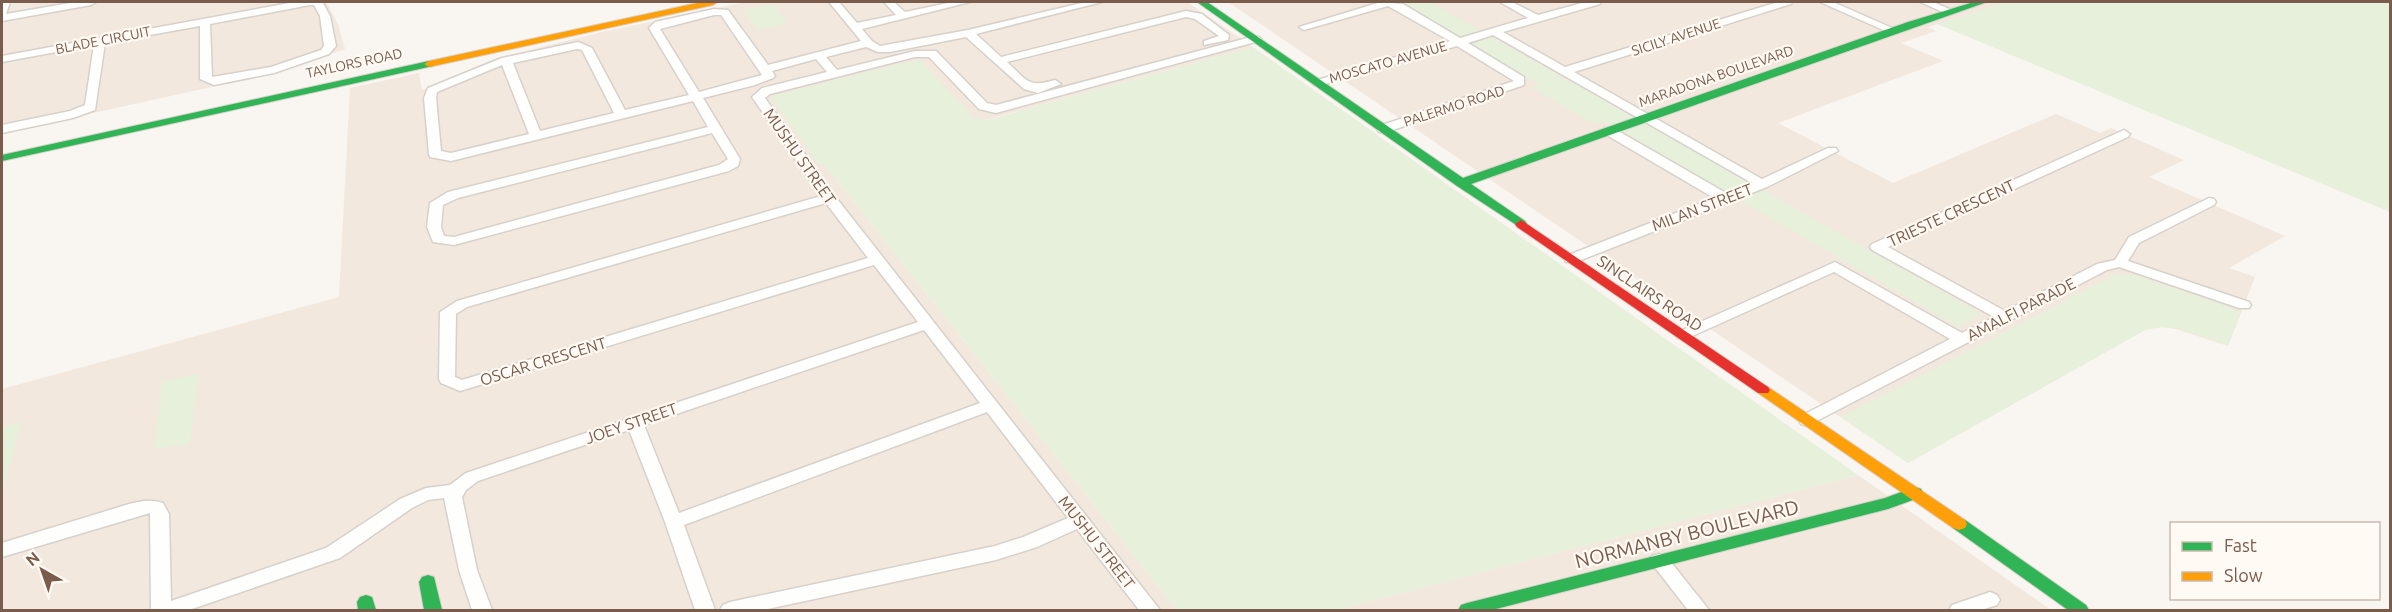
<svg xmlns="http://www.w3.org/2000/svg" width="2392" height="612" font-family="Ubuntu,sans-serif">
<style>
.residential{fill:#f2e8de}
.green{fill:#e7f0db}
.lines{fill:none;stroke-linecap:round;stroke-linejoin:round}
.street-casing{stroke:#d7d1cb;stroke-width:3}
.fast-casing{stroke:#d9d2cb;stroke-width:2}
.slow-casing{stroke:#d9d2cb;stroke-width:2}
.jam-casing{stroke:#d9d2cb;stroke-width:2}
.street{fill:#fefefd;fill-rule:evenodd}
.fast{fill:#30b455;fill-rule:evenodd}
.slow{fill:#ff9f0a;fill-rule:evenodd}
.jam{fill:#e5322d;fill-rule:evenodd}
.labels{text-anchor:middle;stroke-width:4.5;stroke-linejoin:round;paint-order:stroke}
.far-street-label{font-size:14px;fill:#7a5c4d;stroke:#fffaf3}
.street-label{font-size:16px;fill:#7a5c4d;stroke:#fffaf3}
.near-street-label{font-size:20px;fill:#7a5c4d;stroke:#fffaf3}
</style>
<rect width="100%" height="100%" fill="#f9f5f0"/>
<path class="residential" d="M2,2H326L338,24L345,49L275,73L2,133Z
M746,2H1187L1253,47L824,164L1177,610H2V389L339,297L350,88L419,73L422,90L494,59L602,32Z
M1228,2H2008L1928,27L1936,31L1901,43L1943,61L1778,123L1893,183L2056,114L2100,133L2111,128L2184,160L2149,177L2285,236L2229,268L2255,277L2228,346L2176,329L2161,327L2145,330L1908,463Z
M1858,475L2051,610H1336Z"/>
<path class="green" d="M1396,2H1430L1982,314L1958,327L1603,121L1594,124L1532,88L1539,84Z
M2008,2H2390V212L1937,24Z
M773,4L788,23L758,30L743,11Z
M1253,47L1858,475L1336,610H1177L824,164L819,165L772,98L776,95L916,60L921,61L974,118L987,120Z
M2116,274L2134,275L2241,311L2228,346C2202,337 2172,321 2145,330L1908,463L1841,417Z
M200,373L189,445L154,448L162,382Z
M21,422L3,493H2V427Z"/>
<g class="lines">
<defs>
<path id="street" d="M2,2H10L6,14L76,2H96L91,5L2,21Z
M295,2L323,3L330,16L336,46L329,54L274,73L214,85L200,79V26L105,43L95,110L73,118L2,133V125L70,111L85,105L94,45L2,62V56ZM310,5H314L320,16L324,46L321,50L271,67L212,77L210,24Z
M829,2H839L857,23L896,15L884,2H894L905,12L953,2H970L862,29L872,41L880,46L968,30L1086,2H1102L976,34L1001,57L1186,11L1202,14L1229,35L1228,40L1204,45V41L1219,36L1195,19L1186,17L1007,62C1028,81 1027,88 1055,80L1061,84L1038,93L1024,89L966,37L890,52H878L866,47L826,57L837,70L915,51H936L987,103L996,105L1251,37H1259L1261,39L1259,41L996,113L979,109L929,57H915L770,94L765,98L834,195L1160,610H1139L1077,529L1037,547L996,560L763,610H720L723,605L730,602L995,546L1023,537L1068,518L987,412L684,525L715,610H695L665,522L629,430L478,481L466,490L462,497L477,570L492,610H472L459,570L444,498L428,500L412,508L340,558L189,610H151L150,513L2,557V543L129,504C142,501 150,499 163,503L169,514L171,601L326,548L400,499L426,488L450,485L466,473L918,322L874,265L460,391L441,383L439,379L440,312L457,301L821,196L752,97L762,88L827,72L816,59L772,71L775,76L773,78L755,85L703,98L740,159L738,166L729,171L454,245L433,242L427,227L430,203L448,192L708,127L693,101L451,161L430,157L429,154L424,98L428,88L502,58L578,42L592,48L625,110L689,95L649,28L655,22L714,9L728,10L768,65L861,41ZM714,15H721L762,75L699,92L660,29ZM577,49L582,50L614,113L540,131L513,63ZM502,65L529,134L451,153L441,151L436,98L437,92ZM712,133L728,159L719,165L454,237L444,236L441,227L443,205L458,198ZM826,203L868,258L462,380L455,377L456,314L467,307ZM924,330L980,403L679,513L644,425Z
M1381,2L1403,4L1460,38L1528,18L1500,2H1512L1538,15L1586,2H1601L1600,4L1503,32L1565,67L1778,2H1792L1791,4L1574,72L1762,179L1828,148H1836L1838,151L1767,187L1576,262H1566L1564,259L1566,256L1714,198L1605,134L1603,131L1605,128H1613L1726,193L1752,183L1493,35L1468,43L1524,77V85L1387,132H1379L1377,129L1379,126L1514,81L1457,46L1322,85H1314V81L1450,41L1388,6L1304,30L1299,27Z
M1820,2H1833L1899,31L1898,33H1890Z
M1920,2H1933L1954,11L1949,14L1945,13Z
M2124,130L2130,134L2128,137L1888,247L2005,311L2097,264L2115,260L2129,237L2209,198L2214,199L2216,202L2214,205L2139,243L2128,261L2249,302L2251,305L2249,308H2239L2119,267L2107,270L1807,426L1801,424L1799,420L1801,416L1950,339L1834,272L1688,338H1678L1675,335L1678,332L1835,262L1962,333L1994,317L1872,250L1870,247L1872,244Z
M1659,554L1666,556L1709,610H1688L1650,561L1652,556Z
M1990,592L1997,595L2000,600L1997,605L1981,610H1949L1952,605Z"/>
<path id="fast" d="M1197,2H1207L1463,178L1908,22L1974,2H1987L1471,184L1525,221L1527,224L1521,228L1457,186Z
M429,61L434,64L433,66L2,161V155Z
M1915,487L1921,489L1923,493L1921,497L1888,509L1492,610H1458L1461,605L1467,603L1885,498Z
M1959,518L1965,520L2086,605L2089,610H2068L1953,528L1951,524L1953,520Z
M428,575L434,577L442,610H424L419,582L422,577Z
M366,595L372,597L376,610H358L357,602L360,597Z"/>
<path id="slow" d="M702,2H718L713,5L429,67L424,64L429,61Z
M1763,385L1768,387L1965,520L1967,524L1965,528L1959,530L1953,528L1758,393L1756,390L1758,387Z"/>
<path id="jam" d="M1521,220L1768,387L1770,390L1768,393H1758L1517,227L1515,224Z"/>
</defs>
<use href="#street" class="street-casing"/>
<use href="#fast" class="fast-casing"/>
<use href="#slow" class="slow-casing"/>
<use href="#jam" class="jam-casing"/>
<use href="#street" class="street"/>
<use href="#fast" class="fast"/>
<use href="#slow" class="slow"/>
<use href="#jam" class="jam"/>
</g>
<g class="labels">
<g class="far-street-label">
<text transform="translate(1676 37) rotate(-18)" y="5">SICILY AVENUE</text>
<text transform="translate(103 40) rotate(-11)" y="5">BLADE CIRCUIT</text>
<text transform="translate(1388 62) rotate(-16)" y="5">MOSCATO AVENUE</text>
<text transform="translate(354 63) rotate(-12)" y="5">TAYLORS ROAD</text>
<text transform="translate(1716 76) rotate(-19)" y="5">MARADONA BOULEVARD</text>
<text transform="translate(1454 106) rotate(-18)" y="5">PALERMO ROAD</text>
</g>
<g class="street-label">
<text transform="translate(800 156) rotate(55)" y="6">MUSHU STREET</text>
<text transform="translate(1702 207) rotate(-21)" y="6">MILAN STREET</text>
<text transform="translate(1951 213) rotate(-25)" y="6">TRIESTE CRESCENT</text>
<text transform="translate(1650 293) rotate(34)" y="6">SINCLAIRS ROAD</text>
<text transform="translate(2021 309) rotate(-27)" y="6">AMALFI PARADE</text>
<text transform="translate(543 361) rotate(-17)" y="6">OSCAR CRESCENT</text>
<text transform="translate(631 423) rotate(-19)" y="6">JOEY STREET</text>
<text transform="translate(1097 542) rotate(52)" y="6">MUSHU STREET</text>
</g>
<g class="near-street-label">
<text transform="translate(1687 534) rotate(-14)" y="7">NORMANBY BOULEVARD</text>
</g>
</g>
<rect width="2392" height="612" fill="none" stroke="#7a5c4d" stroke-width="6"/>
<rect x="2170" y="522" width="210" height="78" fill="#fffaf3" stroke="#cabbb1" stroke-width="1.5"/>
<rect x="2182" y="542" width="30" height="9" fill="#30b455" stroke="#cabbb1" stroke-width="1.5"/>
<text x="2224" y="552" font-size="18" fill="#7a5c4d">Fast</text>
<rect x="2182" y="572" width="30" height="9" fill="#ff9f0a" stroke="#cabbb1" stroke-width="1.5"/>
<text x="2224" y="582" font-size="18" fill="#7a5c4d">Slow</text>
<g transform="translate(42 570) rotate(320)" stroke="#fffaf3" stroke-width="4.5" paint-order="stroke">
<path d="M0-4.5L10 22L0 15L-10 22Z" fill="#7a5c4d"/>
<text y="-9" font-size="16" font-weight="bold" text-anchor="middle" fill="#7a5c4d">N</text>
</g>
</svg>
